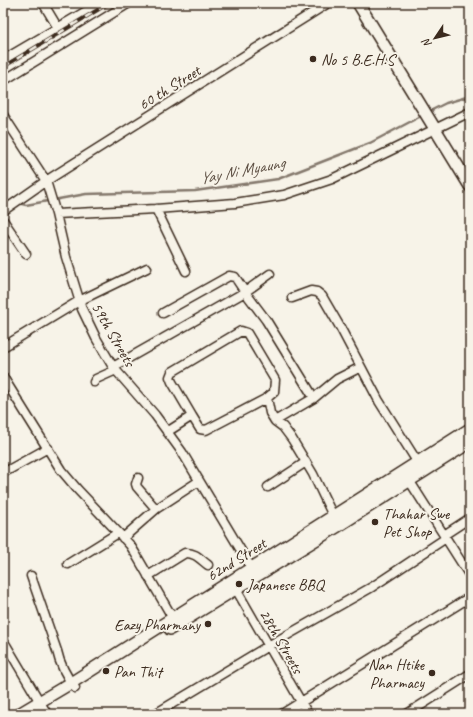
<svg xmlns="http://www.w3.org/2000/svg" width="473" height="717" font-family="Caveat,sans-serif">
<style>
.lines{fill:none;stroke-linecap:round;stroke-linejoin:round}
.stream{stroke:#84786c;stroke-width:2.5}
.minor-casing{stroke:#3b2a1e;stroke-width:11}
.secondary-casing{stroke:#3b2a1e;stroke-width:14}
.minor{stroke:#f7f3e8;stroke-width:8}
.secondary{stroke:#f7f3e8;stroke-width:11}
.rail-casing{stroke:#3b2a1e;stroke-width:4}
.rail{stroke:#f7f3e8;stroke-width:2.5;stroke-dasharray:8;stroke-linecap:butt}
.poi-dot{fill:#3b2a1e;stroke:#f7f3e8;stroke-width:1.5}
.labels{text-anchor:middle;stroke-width:4;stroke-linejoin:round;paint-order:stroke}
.poi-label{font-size:16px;fill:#3b2a1e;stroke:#f7f3e8;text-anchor:start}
.street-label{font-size:16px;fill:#3b2a1e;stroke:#f7f3e8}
.water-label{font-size:17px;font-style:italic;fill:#5f5145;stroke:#f7f3e8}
</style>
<rect width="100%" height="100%" fill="#f7f3e8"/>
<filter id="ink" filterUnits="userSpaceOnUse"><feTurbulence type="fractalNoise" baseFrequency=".025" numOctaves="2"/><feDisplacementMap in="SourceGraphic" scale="8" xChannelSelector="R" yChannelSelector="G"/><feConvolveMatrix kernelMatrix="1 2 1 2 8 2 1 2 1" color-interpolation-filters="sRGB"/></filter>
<g filter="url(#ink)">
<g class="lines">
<path class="stream" d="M428,112L446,103L470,96
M3,201L11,202
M18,203L26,205L86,194L195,191L278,179L370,143L423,115"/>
<defs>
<path id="minor" d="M43,3L58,28
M3,60L100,3
M3,81L129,3
M3,115L46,181L56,214L66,257L82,309L96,338L113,367L155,415L182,452L252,569
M156,209L186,271
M3,211L46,181L328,3
M56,214L156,209L235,203L284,195L332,179L470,112
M3,220L26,254
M292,298L311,291L317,292L322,296L340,327L379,401L418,463
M163,313L229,276L235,277L245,292L270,274
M3,347L79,301L147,268
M113,367L245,292L266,320L314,398L275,421
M3,377L61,470L78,490L130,545L135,553L175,622
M94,382L96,379L116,370
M314,398L337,379L361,367
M192,416L200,429L206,430L267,398
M167,432L192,416L172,382L170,377L172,372L241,331L247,333L275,380L274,392L267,398L270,413L275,421L283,427L292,439L313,474L335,520
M3,473L48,448
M407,477L470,576
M138,478L136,484L137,487L156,509
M268,487L306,462
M444,535L470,518
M123,538L156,509L199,481
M68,564L118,533
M31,576L57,651C60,665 66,676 75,688
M148,576L185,553C195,552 201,560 208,565
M233,584L308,714
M3,640L47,714
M155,714L268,646L372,587L446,538
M282,714L470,597
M407,714L470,674"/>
<path id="secondary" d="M358,3L470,186
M170,629L338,526L470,442
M19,714L71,683L470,429"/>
</defs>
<use href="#minor" class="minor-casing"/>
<use href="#secondary" class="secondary-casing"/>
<use href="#minor" class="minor"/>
<use href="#secondary" class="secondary"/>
<defs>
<path id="rail" d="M3,67L109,3"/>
</defs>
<use href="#rail" class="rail-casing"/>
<use href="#rail" class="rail"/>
</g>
</g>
<g class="poi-dot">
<circle cx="313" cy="59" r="4"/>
<circle cx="375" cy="522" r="4"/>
<circle cx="239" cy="584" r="4"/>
<circle cx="208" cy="624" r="4"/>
<circle cx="106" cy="671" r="4"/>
<circle cx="432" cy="673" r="4"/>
</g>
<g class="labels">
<g class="poi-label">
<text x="321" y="65">No 5 B.E.H.S</text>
<text x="383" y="519">Thahar Swe<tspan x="383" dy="18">Pet Shop</tspan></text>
<text x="247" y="590">Japanese BBQ</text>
<text x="200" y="630" text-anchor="end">Eazy Pharmany</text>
<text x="424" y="670" text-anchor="end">Nan Htike<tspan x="424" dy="18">Pharmacy</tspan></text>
<text x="114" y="677">Pan Thit</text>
</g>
<g class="street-label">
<text transform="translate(169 87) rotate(-32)" y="6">60 th Street</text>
<text transform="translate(114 334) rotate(60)" y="6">59th Streets</text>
<text transform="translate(236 559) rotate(-32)" y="6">62nd Street</text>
<text transform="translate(282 641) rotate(60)" y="6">28th Streets</text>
</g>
<g class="water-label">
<text transform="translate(242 170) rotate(-11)" y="6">Yay Ni Myaung</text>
</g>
</g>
<rect width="473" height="717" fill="none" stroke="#f7f3e8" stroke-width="16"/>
<rect x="8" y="8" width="457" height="701" fill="none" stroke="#3b2a1e" stroke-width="1.5" filter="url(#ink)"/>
<g transform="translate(435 38) rotate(235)" stroke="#f7f3e8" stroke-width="3" paint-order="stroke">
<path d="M0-3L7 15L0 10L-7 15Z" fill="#3b2a1e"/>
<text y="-6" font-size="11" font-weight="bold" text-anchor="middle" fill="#3b2a1e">N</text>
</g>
</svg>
